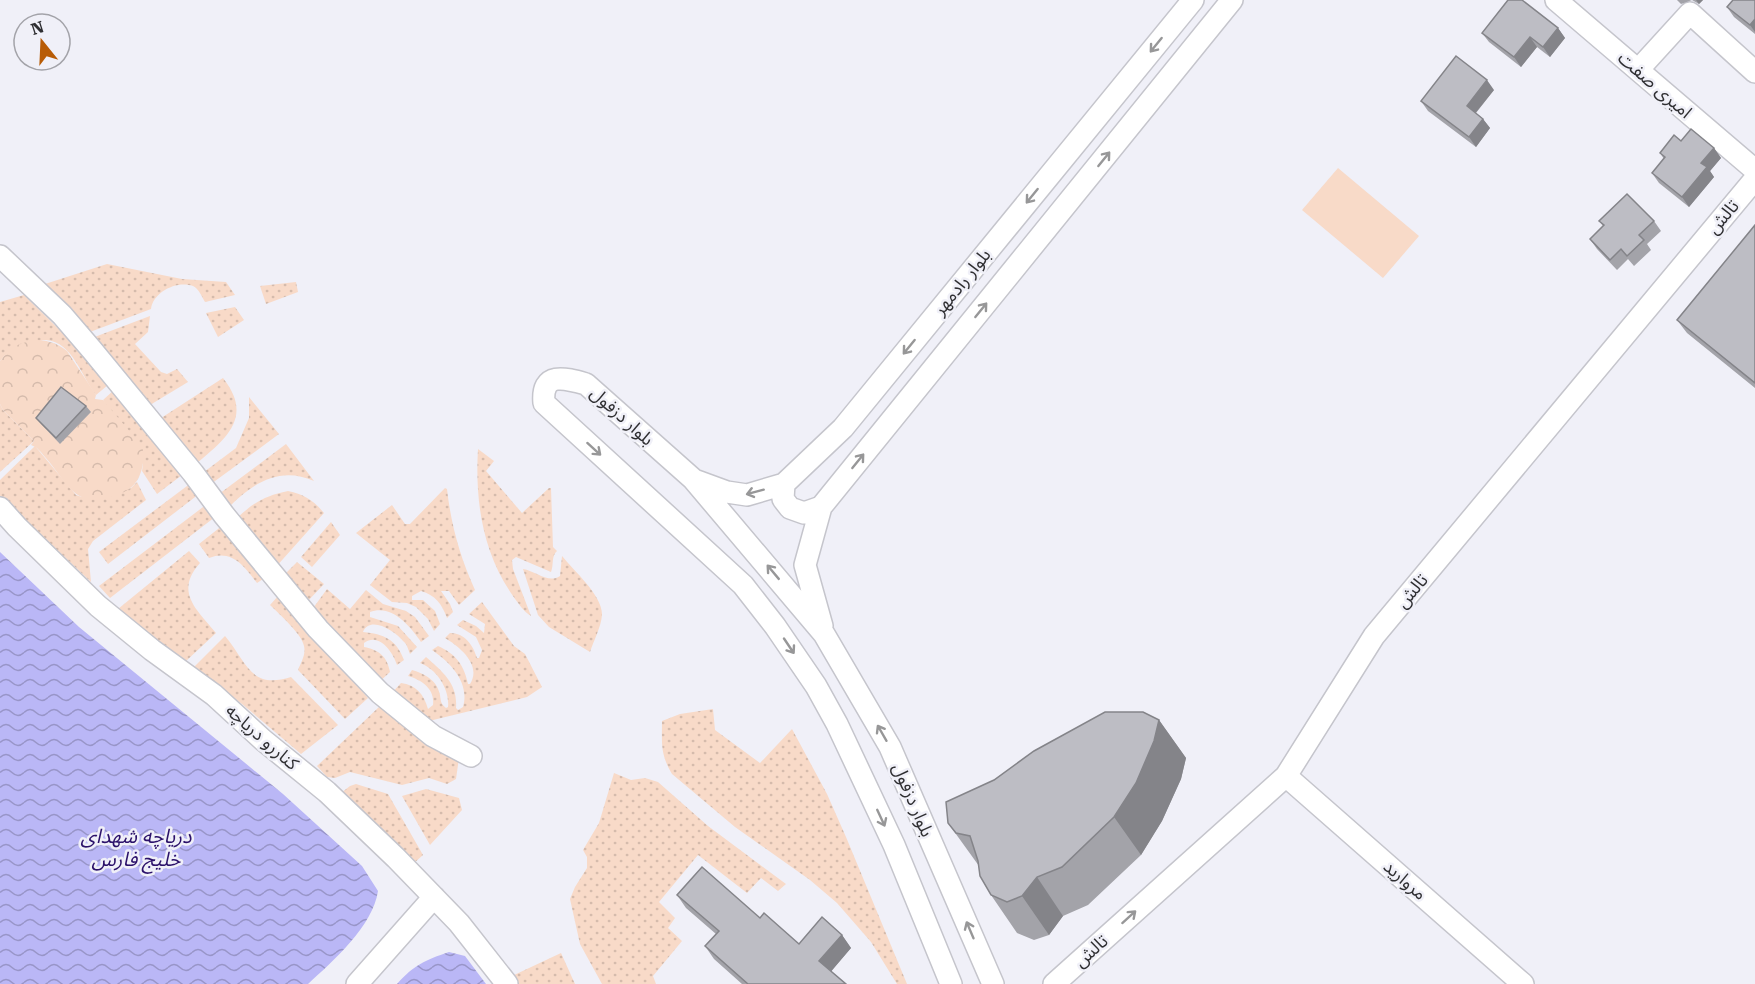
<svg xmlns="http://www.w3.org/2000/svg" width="1755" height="984" font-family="'Roboto Serif','Noto Sans Arabic',serif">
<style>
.grass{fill:url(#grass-dots)}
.park{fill:url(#park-crowns)}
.pitch{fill:#f8dac8}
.water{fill:url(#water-waves)}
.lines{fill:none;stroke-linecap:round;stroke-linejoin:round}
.minor-casing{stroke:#c5c5cc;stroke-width:24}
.minor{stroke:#fff;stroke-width:21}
.wall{fill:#a3a3a9}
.shaded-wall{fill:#848489}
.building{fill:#bdbdc4;stroke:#848489;stroke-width:1.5}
.oneway{stroke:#979798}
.labels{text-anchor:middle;stroke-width:5;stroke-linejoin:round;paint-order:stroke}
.street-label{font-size:18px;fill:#2f2f32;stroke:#f0f0f8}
.water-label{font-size:20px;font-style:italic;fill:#2b116a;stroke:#f0f0f8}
</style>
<defs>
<pattern id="grass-dots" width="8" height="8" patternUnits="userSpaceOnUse" patternTransform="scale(1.5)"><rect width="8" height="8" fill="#f8dac8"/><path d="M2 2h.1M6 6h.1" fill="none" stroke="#d5bbac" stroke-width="1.8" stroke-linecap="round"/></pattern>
<pattern id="park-crowns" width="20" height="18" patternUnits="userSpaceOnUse" patternTransform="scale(1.5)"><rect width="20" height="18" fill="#f8dac8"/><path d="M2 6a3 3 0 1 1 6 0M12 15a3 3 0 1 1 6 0" fill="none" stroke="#d5bbac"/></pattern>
<pattern id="water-waves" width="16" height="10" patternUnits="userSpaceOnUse" patternTransform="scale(1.5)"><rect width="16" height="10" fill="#bab7f6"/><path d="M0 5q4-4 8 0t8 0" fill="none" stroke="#9895c8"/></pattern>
</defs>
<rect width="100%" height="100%" fill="#f0f0f8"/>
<path class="grass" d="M107,264L182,279L226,282L235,295L205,302C202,297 199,289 193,286C177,280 153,292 151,309L90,332L72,309L45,284Z
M296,282L298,292L266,304L260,286Z
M24,295L80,350L108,385L96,395C82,378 73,342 46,340C42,340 36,342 32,343C13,347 13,347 0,361V302Z
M235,307L244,320L218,337L206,313Z
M150,316L148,332L135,344L161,372L167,374L177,369L188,382L150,405L92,338Z
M223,378C254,417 226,439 196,464L158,420Z
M114,390L182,475L157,494L142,471L143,464L103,400Z
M249,397L279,434L211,484L204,472L236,448L249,418Z
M0,404L3,410L34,441L0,472Z
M286,444L314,481C281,466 254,482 230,506L219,494Z
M35,446L76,495L82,497L131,488L137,482L146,500L93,541L88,549L91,582L0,496V480Z
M478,449L494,461L486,471L522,513L549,488H551L553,547L557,551C551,556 554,565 551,572L516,557L512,560L513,569L531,616C524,612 518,603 513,596C482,552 475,500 478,449Z
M191,483L199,494L108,564L99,552Z
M445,488L447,489C451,525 460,557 475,590L459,605L449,591H441L450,604L453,612L447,618C442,604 435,595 421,591L412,596V600H423L435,611L440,624L434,631L428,619L416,607L407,603L392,602L370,585L390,560L356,533L392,505L405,524H410Z
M288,491C304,494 314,501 324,513L275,568L236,519C253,503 264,496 288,491Z
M207,504L215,517L110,598L99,586Z
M331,522L340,535L312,567L301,557Z
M223,525L266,577L257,583C244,566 232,549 209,558L199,544Z
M189,551L200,563C174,592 197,610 216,633L185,662L118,609Z
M562,556C574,571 603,596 602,615C601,627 594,640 590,652L549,627L538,615L523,569C536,571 548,584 560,576Z
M297,562L324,584L306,603L283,576Z
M327,589L350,609L366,590L383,604L406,611L415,617L429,636L421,642C410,626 392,604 370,612V617L398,626L417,647L410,654C408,649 407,644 403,641C395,631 370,615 363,632C384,634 396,639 404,660L397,665C393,652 379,632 364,643V647C379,650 387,656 390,672L377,684L311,611Z
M279,595L368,698L345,719L298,670C301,662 306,655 304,646C302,634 279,614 270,605Z
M482,602L514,646L525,654L542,687L527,697L429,721L390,695L401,683C416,685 424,694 428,709L433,705C435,689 422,680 408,676L412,670C425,674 437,680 440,695C441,702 441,704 446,708L448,707C450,690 437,669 420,663L426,657C443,672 458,684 456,708L458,710L463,707C470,683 451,663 432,650L438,646C456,654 464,665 468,684H470C482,665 460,647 445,638L450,633C465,633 473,645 477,658H479L482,650L476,637L457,625L463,620L476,626L484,633L485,624L469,614Z
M225,636C247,662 250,690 291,677L338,725L301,754L242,704L193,668Z
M380,706L459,758L456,779L447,784L429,778L402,785L350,772L335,778L327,777L317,766Z
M713,709L715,730L760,763L792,729L827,794L846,837L907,984H897L871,942L837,903L810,880L735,827L672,774C660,754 662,743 662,721L680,714Z
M614,773L631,780L645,778L658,782L708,826L786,884L778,891L761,878L747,893L698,855L659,902L675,918L668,928L682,941L653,976L656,984H602L580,944L570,899L575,887L587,868V857L583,850L599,823Z
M356,784L388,794L423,855L413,864L341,793L350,786Z
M426,789L459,798L462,810L430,845L402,796Z
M561,953L575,984H518L512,976Z"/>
<path class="park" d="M32,340C46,340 56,342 67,351L96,395L95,399L103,400L142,446C145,457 143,468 139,477C134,488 124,493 114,496C73,510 67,481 45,457C41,452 37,447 31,445L34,441L3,410L0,404V361L12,347Z"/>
<path class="pitch" d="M1338,168L1419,236L1383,278L1302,210Z"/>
<path class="water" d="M0,552L79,627L283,794L362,866L378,891C373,926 333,961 308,984H0Z
M449,952L465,956L486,984H397C414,965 425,960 449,952Z"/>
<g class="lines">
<defs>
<path id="minor" d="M1556,0L1755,170
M1638,70L1690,13L1755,72
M0,256L62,315L92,350L193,473L224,515L318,629L380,693L433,736L471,756
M697,481L727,492L747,495L784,484L843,428L1193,0
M784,484L783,499L790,508L804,513L821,507
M0,508L17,527L98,606L152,650L214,695L263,740L327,792L396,858L459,923L507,984
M822,626L805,565L821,507L1232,0
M1286,776L1523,984
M357,984L434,897
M951,984L894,845L837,724L816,686L775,626L743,585L544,403C541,371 565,378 586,384L693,479L824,634L890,747L993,984
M1054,984L1286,776L1374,636L1755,179"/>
</defs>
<use href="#minor" class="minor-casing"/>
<use href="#minor" class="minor"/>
</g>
<path class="wall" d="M1677,0H1703L1699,4L1692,0L1681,4Z
M1755,0V34L1734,17L1727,7Z
M1558,28L1565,38L1550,57L1537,47L1521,67L1489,42L1482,33Z
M1494,90L1476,113L1483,119L1490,128L1476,147L1428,111L1421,101Z
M1681,141L1714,148L1721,158L1710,171L1714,177L1689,207L1659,183L1652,173L1664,159L1660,153Z
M1599,221H1654L1661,231L1647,244L1651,250L1634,266L1628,259L1617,270L1597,249L1590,239L1603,226Z
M1755,225V388L1687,333L1677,320Z
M86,406L91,412L60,444L41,424L36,418Z
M1159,720L1186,758L1181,779L1162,821L1141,855L1088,905L1063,916L1049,935L1034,940L1017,933L991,895L979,866L948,823Z
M677,895L760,918L799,944L842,935L851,948L831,971L846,984H742L714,959L705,946L716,934L686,908Z"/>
<path class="shaded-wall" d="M1696,0H1703L1699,4Z
M1755,19V32L1750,25Z
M1558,28L1565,38L1550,57L1543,47Z
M1530,37L1537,47L1521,67L1514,57Z
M1487,80L1494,90L1473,116L1467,106Z
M1483,119L1490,128L1476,147L1469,137Z
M1714,148L1721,158L1710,171L1714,177L1689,207L1682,197L1701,163Z
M1159,720L1186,758L1181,779L1162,821L1141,855L1114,817Z
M1037,877L1063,916L1049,935L1022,896Z
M842,935L851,948L829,974L819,961Z"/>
<path class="building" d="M1508,0H1522L1558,28L1543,47L1530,37L1514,57L1482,33Z
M1733,0H1755V19L1750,25L1727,7Z
M1456,56L1487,80L1467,106L1483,119L1469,137L1421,101Z
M1691,129L1714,148L1701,163L1707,167L1682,197L1652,173L1665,157L1660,153L1674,135L1681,141Z
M1627,194L1654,221L1639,235L1644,240L1627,256L1621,249L1610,260L1590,239L1604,225L1599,221Z
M1755,225V383L1677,320Z
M61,387L86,406L56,438L36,418Z
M1105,712H1143L1159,720L1154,741L1136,783L1114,817L1062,867L1037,877L1022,896L1007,902L991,895L980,876L978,861L970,836L956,833L948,823L946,802L994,780L1034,751Z
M702,867L760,918L764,913L799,944L822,917L842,935L819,961L846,984H748L705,946L719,931L677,895Z"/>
<defs><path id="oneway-shaft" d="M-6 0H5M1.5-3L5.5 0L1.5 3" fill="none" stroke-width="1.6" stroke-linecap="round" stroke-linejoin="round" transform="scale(1.5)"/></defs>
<g class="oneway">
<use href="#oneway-shaft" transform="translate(1156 45) rotate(129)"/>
<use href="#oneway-shaft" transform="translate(1104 159) rotate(-51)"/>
<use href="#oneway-shaft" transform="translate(1032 196) rotate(129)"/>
<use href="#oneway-shaft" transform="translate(981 310) rotate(-51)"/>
<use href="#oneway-shaft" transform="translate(909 347) rotate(129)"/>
<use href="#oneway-shaft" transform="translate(594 449) rotate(42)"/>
<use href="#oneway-shaft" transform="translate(858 461) rotate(-51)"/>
<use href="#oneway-shaft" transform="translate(755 492) rotate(165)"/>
<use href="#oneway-shaft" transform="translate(773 572) rotate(-130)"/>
<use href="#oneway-shaft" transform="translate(789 646) rotate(56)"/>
<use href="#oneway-shaft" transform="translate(882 733) rotate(-120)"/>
<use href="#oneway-shaft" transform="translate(881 818) rotate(65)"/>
<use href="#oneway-shaft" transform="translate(1129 917) rotate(-42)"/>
<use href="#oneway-shaft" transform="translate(970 930) rotate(-113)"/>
</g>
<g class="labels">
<g class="street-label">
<text transform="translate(1655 85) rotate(41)" y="6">امیری صفت</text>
<text transform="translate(1723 217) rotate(-50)" y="6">تالش</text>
<text transform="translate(962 282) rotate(-51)" y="6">بلوار رادمهر</text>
<text transform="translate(622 416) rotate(42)" y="6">بلوار دزفول</text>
<text transform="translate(1412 591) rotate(-50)" y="6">تالش</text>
<text transform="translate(262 737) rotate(41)" y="6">کناررو دریاچه</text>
<text transform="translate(913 800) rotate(67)" y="6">بلوار دزفول</text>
<text transform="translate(1405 880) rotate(41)" y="6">مروارید</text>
<text transform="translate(1091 951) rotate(-42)" y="6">تالش</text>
</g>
<g class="water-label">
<text x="136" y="843">دریاچه شهدای<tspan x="136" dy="23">خلیج فارس</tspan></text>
</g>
</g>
<g transform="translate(42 42) rotate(342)"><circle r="28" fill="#f0f0f8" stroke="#a3a3a9" stroke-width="1.5"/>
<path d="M0-4.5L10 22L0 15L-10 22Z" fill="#b85c06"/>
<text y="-9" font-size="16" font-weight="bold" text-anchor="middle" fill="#2f2f32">N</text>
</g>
</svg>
